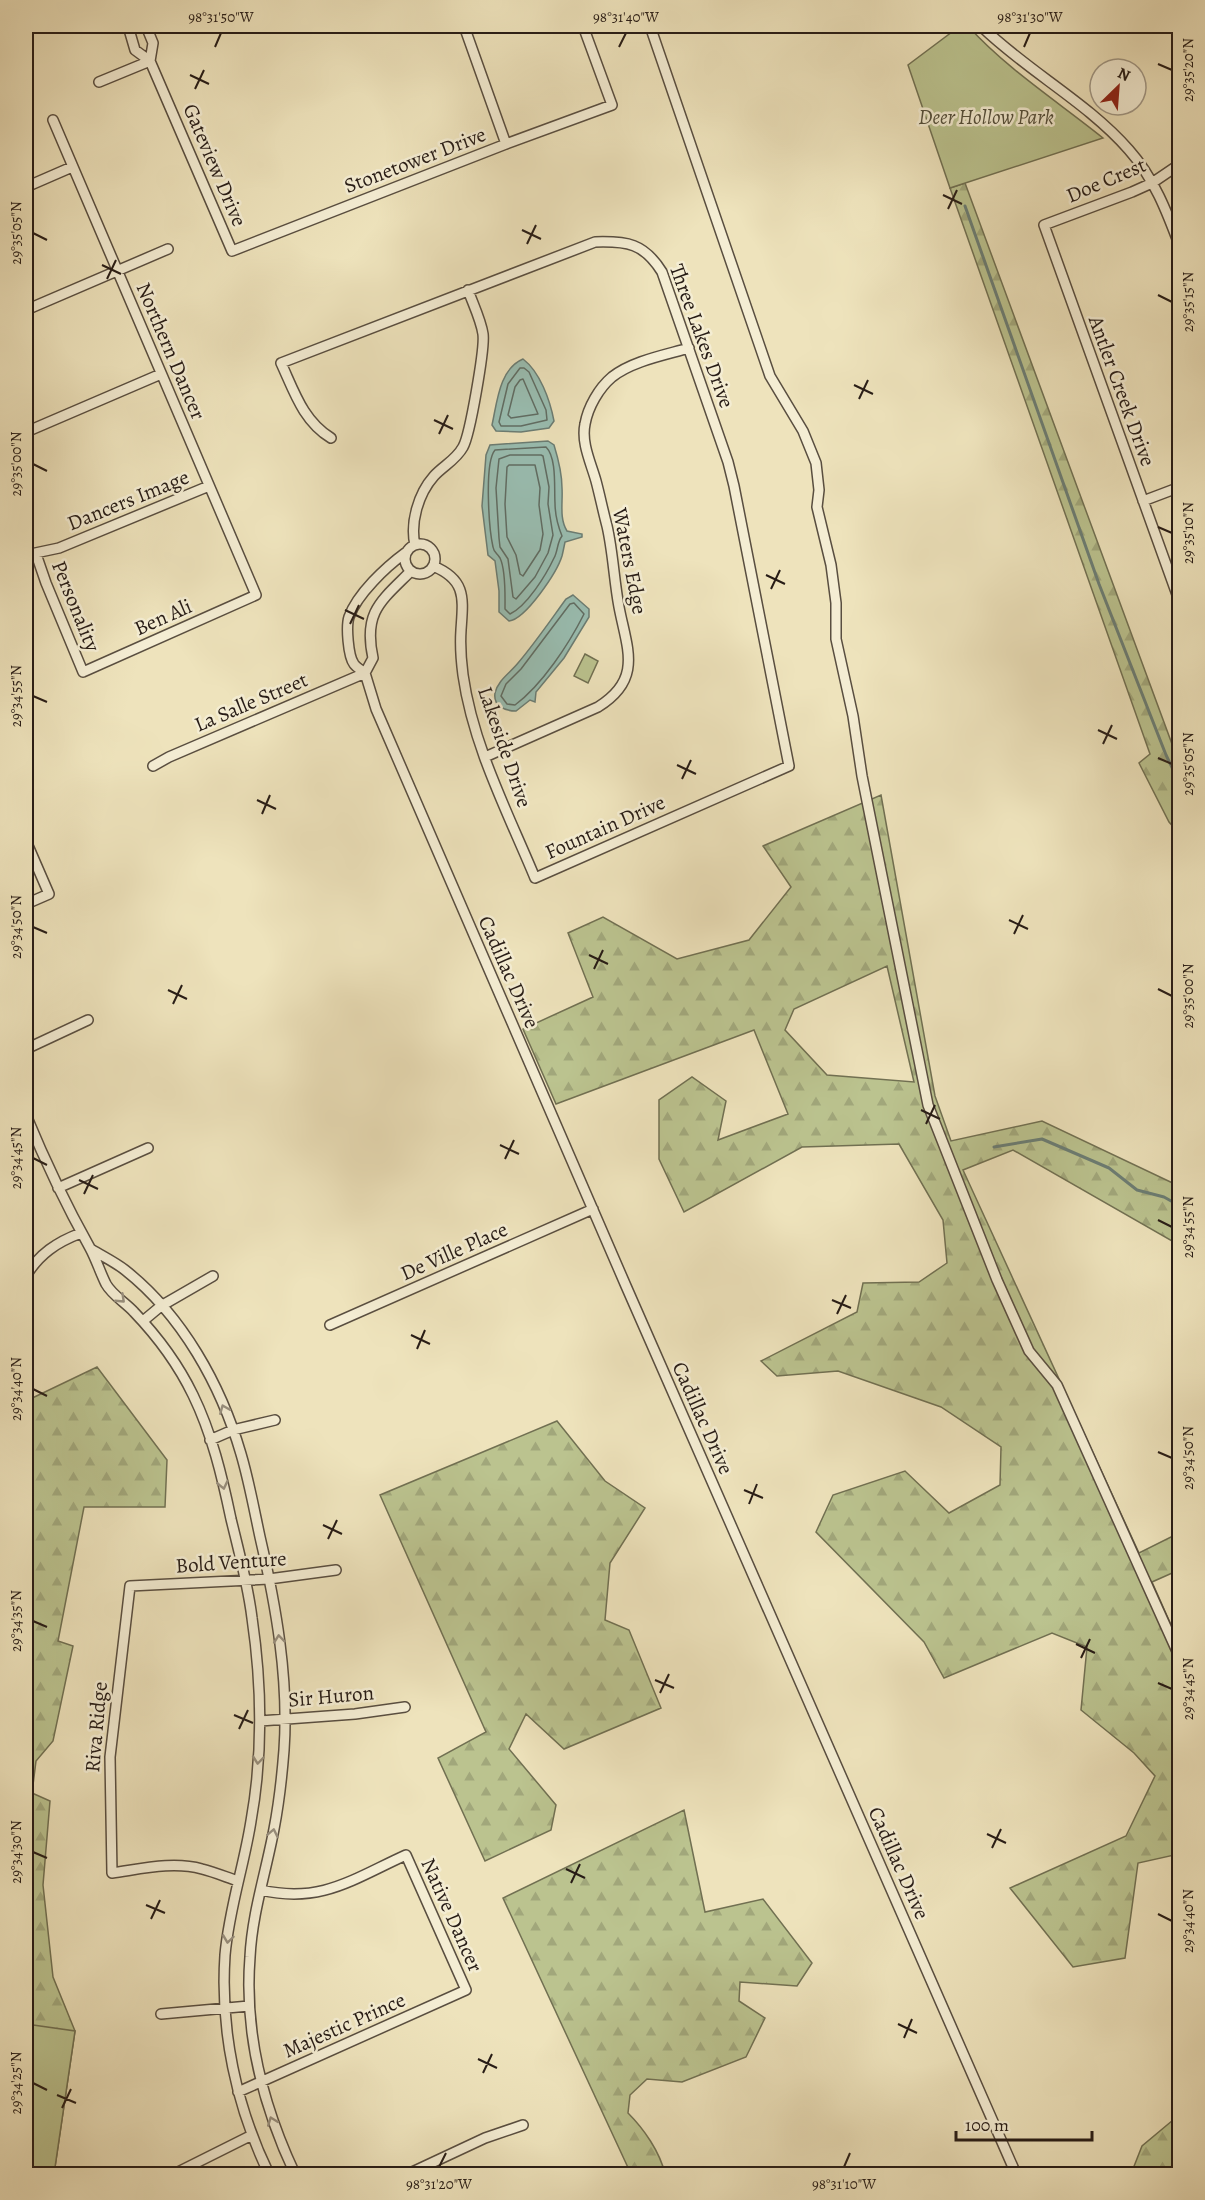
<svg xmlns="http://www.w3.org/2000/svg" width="1205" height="2200" font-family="Alegreya,serif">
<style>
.forest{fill:url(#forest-firs);stroke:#717052;stroke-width:1.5;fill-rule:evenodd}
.park{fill:#bbc38f;stroke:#717052;stroke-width:1.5}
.water{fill:#99beb2;stroke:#6b7d74;stroke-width:1.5}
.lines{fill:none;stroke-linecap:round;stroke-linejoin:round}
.shore{stroke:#606d64;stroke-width:1.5}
.stream{stroke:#6b7d74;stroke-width:3}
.minor-casing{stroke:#594e40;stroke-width:12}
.minor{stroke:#f4edd3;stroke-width:9}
.oneway{stroke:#988f7e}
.ticks{fill:none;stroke:#271c16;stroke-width:2}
.labels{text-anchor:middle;stroke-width:5;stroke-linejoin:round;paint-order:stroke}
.park-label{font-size:21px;font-style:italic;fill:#534e3a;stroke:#f4edd3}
.street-label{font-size:21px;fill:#271c16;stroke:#f4edd3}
.neatline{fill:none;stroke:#271c16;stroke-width:2}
.ticks-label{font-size:15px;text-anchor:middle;fill:#271c16}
</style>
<defs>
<pattern id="forest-firs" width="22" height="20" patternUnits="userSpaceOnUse" patternTransform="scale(1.5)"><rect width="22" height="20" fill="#bbc38f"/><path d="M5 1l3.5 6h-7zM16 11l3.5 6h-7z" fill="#a1a77b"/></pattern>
</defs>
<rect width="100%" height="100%" fill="#eee3bc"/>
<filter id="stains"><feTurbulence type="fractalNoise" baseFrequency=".00333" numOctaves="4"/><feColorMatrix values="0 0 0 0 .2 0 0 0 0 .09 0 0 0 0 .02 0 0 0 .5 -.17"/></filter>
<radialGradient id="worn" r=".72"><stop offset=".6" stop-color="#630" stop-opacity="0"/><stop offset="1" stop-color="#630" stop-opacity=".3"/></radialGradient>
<path class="forest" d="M965,183L1179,763V833L1169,822L1139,763L1150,754L950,188Z
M881,795L935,1096L951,1141L1042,1121L1179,1186V1245L1013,1150L963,1170L1139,1553L1179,1533V1570L1152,1582L1179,1643V1854L1138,1863L1125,1958L1073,1967L1010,1888L1126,1836L1155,1776L1134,1753L1081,1710L1087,1647L1052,1633L944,1678L924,1642L816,1532L833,1495L905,1471L949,1513L1000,1485L1001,1447L941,1407L838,1371L777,1376L761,1361L857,1312L863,1283L919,1282L947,1263L943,1220L899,1144L802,1147L684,1212L659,1159V1100L692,1077L726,1101L718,1140L788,1114L754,1030L556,1104L523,1029L593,997L568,933L603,917L677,959L749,940L791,887L763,846ZM887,966L914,1082L827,1075L785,1030L794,1009Z
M97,1367L167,1460L165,1507H84L58,1641L73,1646L53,1741L36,1761L32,1793L50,1801L43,1885L53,1977L75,2031L54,2174H26V1401Z
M557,1421L605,1481L645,1508L610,1563L605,1620L629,1630L661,1708L564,1749L526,1714L509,1749L556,1805L551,1830L485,1861L438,1758L486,1732L380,1495Z
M684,1810L705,1912L763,1899L812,1963L797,1986L740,1982L739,2001L765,2018L746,2057L682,2082L647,2079L630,2095L628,2113C644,2129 660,2152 665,2174H631L503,1898Z
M1179,2115V2174H1131L1142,2146Z"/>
<path class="park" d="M960,26H968C1007,69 1057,101 1103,138L950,188L908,65Z
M585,654L598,661L588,683L574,676Z
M26,2024L75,2031L54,2174H26Z"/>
<path class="water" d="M523,359C540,372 550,400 554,421L549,428L521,432L496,431L492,425C497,403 499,369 523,359Z
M548,441L554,445C558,458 562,474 562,488C563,502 559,518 567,531L582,534V537L565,542C564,547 563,552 562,556C557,572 526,619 509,621L499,612V591L495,561L488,555L482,506L486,455L490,445Z
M573,595L589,609V617L564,658L536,692L535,702L530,700L516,711C505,711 493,706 495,693C498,680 510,673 518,663C535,643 550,621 566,599Z"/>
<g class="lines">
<path class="shore" d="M524,368L529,372L546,410L547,420L521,426H501L499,422L508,384L520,368Z
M523,379L538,414L511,418L508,415L515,387L520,380Z
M546,447C557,458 554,488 555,503C555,514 558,526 562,536C557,542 558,551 554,558C546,575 527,606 510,614L505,609C505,596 506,570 500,558C497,553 494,553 493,547C489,529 484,463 495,450Z
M510,455H541L543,456L549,487L548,504L553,535L548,553L535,577L516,599L513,597L508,559L500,547L499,538L496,488L499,459Z
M509,465H535L540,488L539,505L543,534L540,550L523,576L520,574L516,555L507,537L505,504L507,467Z
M574,603L584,614C569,644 542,685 515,705L507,704L501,696L506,684L521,669L570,604Z"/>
<path class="stream" d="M965,206L1099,584L1166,755L1180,784
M994,1147L1042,1139L1109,1168L1137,1190L1164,1197L1180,1206"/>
<defs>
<path id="minor" d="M128,26L135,50L150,61L232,251L506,144L612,105L583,26
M146,26L153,43L150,61
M464,26L506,144
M650,26L770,376L803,431L816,463L819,490L817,507L831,565L836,603V639L853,716L862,776L928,1105L997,1280L1029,1351L1057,1385L1180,1658
M981,26C1027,71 1087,102 1129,150C1154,178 1167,212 1180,247
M99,82L150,61
M1180,164L1152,183L1132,192L1044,225L1180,603
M26,187L72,167
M26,310L168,249
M26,432L161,374
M331,438C303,421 294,391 281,363L595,242C627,241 644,243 662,272L728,462L734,486L789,766L535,878C508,813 473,746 463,675C461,660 460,645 461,630C463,599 467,580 433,566
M1143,501L1180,487
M405 559a15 15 0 1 1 30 0a15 15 0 1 1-30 0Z
M415,545C410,523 418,494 434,476C443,466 456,460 463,447C470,435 485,348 483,334C481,320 473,304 468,290
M36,554L46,583L83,672L256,595L53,120
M26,555L59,548L209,486
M365,673L376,709L626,1286L1016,2174
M365,673C361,670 356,667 354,664C348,656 346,626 349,617C357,594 386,567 405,553
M365,673L373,658C363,612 381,601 411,571
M485,757L598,707C643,679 627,649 619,607C614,580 613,552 607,526C603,511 600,496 596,481C591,463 581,443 585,424C588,407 599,388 612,377C632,361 665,355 689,348
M153,766L169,757L365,673
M26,841L49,894L26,904
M26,1049L88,1020
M26,1115C45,1161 66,1205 90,1248C96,1259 100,1272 106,1284C112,1295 126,1303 134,1312C157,1336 178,1364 193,1395C212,1434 222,1476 231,1519C239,1552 248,1585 252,1618C262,1686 263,1754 251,1821C244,1866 229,1909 225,1955C220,2030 236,2106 269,2174
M58,1188L148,1148
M91,1249C102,1256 115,1262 125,1270C182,1315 221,1385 241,1454C249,1481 254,1509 260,1537C276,1606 289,1679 284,1750C282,1776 279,1803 274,1829C266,1872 252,1914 250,1957C244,2033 263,2106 295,2174
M26,1276C39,1254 57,1242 81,1233
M143,1321L161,1306L213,1276
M330,1325L593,1209
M210,1440L233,1430L275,1420
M260,1721L355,1714L405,1707
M238,1881C226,1877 214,1872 202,1869C173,1861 141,1869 112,1873L110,1757L130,1586L269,1579L336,1570
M161,2014L249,2006
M238,2092L466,1990L406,1855C353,1879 321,1904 261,1890
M174,2174L252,2135
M408,2174L485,2138L523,2125"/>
</defs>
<use href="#minor" class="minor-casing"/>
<use href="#minor" class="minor"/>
</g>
<defs><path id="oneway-chevron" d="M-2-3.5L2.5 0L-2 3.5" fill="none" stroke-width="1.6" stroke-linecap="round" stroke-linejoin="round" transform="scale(1.5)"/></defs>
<g class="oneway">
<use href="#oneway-chevron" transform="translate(121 1299) rotate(43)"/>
<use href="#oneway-chevron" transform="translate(224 1409) rotate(-112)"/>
<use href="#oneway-chevron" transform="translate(223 1485) rotate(77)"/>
<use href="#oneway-chevron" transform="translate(279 1639) rotate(-96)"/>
<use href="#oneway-chevron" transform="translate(258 1760) rotate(96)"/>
<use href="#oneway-chevron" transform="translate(273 1833) rotate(-78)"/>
<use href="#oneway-chevron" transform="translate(228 1939) rotate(98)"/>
<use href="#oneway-chevron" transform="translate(272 2121) rotate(-111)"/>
</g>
<path class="ticks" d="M215,47L221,33M619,47L626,33M1024,47L1030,33M1158,64L1172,70M190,75L209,84M195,89L204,70M943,195L962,204M948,209L957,190M522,230L541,239M33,233L47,240M527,244L536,225M102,265L121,274M107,279L116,260M1158,295L1172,302M854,385L873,394M859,399L868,380M434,420L453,429M439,434L448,415M33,464L47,471M1158,527L1172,533M766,575L785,584M771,589L780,570M345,610L364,619M350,624L359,605M33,696L47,702M1098,730L1117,739M1103,744L1112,725M1158,758L1172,764M677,765L696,774M682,779L691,760M257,800L276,809M262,814L270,795M1009,920L1028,929M33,927L47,933M1014,934L1023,915M589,955L608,964M594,969L603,950M1158,989L1172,996M168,990L187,999M173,1004L182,985M921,1110L940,1119M926,1124L935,1105M500,1145L519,1154M33,1158L47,1165M505,1159L514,1140M79,1180L98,1189M84,1194L93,1175M1158,1220L1172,1227M832,1300L851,1308M837,1314L846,1295M411,1335L430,1344M417,1349L425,1330M33,1389L47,1396M1158,1452L1172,1458M744,1490L763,1498M749,1504L757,1484M323,1525L342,1534M328,1539L337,1520M33,1621L47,1627M1076,1644L1095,1653M1081,1658L1090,1639M655,1680L674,1688M1158,1683L1172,1689M660,1693L669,1674M234,1715L253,1723M239,1729L248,1710M987,1834L1006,1843M992,1848L1001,1829M33,1852L47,1858M566,1869L585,1878M571,1883L580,1864M146,1905L165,1913M1158,1914L1172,1921M151,1919L160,1900M898,2024L917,2033M904,2038L912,2019M478,2059L497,2068M483,2073L492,2054M33,2083L47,2090M57,2095L76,2103M62,2108L71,2089M439,2167L446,2153M844,2167L850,2153"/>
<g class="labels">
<g class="park-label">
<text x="986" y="124">Deer Hollow Park</text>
</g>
<g class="street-label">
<text transform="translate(415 160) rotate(-21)" y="7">Stonetower Drive</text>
<text transform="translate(215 165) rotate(67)" y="7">Gateview Drive</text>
<text transform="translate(1106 180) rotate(-23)" y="7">Doe Crest</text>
<text transform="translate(702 336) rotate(70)" y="7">Three Lakes Drive</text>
<text transform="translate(171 351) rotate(67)" y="7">Northern Dancer</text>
<text transform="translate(1122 391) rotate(70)" y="7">Antler Creek Drive</text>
<text transform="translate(128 500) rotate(-22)" y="7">Dancers Image</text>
<text transform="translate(630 561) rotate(79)" y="7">Waters Edge</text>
<text transform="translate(76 606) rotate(68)" y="7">Personality</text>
<text transform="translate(163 617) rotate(-24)" y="7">Ben Ali</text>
<text transform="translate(251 702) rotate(-23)" y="7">La Salle Street</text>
<text transform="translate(505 747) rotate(71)" y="7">Lakeside Drive</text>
<text transform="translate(605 827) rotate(-24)" y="7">Fountain Drive</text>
<text transform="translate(509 972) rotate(66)" y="7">Cadillac Drive</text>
<text transform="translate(454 1251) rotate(-24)" y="7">De Ville Place</text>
<text transform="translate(703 1418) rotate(66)" y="7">Cadillac Drive</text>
<text transform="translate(231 1562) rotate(-4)" y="7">Bold Venture</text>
<text transform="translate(331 1696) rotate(-5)" y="7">Sir Huron</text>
<text transform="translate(96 1727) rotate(-85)" y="7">Riva Ridge</text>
<text transform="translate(899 1863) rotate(66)" y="7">Cadillac Drive</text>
<text transform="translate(452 1915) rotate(66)" y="7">Native Dancer</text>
<text transform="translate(344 2025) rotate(-24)" y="7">Majestic Prince</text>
</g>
</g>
<rect width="1205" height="2200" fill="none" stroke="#eee3bc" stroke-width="66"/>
<g transform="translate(1118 87) rotate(25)"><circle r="28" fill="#f4edd3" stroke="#a29987" stroke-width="1.5"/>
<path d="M0-4.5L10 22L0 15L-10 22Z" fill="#8f2418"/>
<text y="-9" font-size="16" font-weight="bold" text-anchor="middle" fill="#271c16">N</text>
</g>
<path d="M956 2131v9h136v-9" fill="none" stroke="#271c16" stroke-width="3"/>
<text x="965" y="2131" font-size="18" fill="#271c16" stroke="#f4edd3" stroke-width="4.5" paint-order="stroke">100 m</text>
<rect x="33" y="33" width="1139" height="2134" class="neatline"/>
<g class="ticks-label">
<text x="221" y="22">98°31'50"W</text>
<text x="626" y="22">98°31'40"W</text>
<text x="1030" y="22">98°31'30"W</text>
<text transform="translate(1188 70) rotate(-90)" y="5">29°35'20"N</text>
<text transform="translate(16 233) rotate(-90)" y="5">29°35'05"N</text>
<text transform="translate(1188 302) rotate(-90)" y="5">29°35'15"N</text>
<text transform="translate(16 464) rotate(-90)" y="5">29°35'00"N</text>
<text transform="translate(1188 533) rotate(-90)" y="5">29°35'10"N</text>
<text transform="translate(16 696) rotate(-90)" y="5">29°34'55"N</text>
<text transform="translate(1188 764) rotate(-90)" y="5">29°35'05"N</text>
<text transform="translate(16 927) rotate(-90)" y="5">29°34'50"N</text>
<text transform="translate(1188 996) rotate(-90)" y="5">29°35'00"N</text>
<text transform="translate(16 1158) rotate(-90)" y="5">29°34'45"N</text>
<text transform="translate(1188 1227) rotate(-90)" y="5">29°34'55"N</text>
<text transform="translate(16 1389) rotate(-90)" y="5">29°34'40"N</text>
<text transform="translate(1188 1458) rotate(-90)" y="5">29°34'50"N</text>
<text transform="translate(16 1621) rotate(-90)" y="5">29°34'35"N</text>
<text transform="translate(1188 1689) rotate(-90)" y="5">29°34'45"N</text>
<text transform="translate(16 1852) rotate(-90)" y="5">29°34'30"N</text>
<text transform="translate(1188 1921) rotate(-90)" y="5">29°34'40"N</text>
<text transform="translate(16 2083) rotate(-90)" y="5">29°34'25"N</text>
<text x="439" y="2189">98°31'20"W</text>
<text x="844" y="2189">98°31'10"W</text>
</g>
<rect width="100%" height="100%" filter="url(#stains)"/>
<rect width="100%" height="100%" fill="url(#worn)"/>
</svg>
